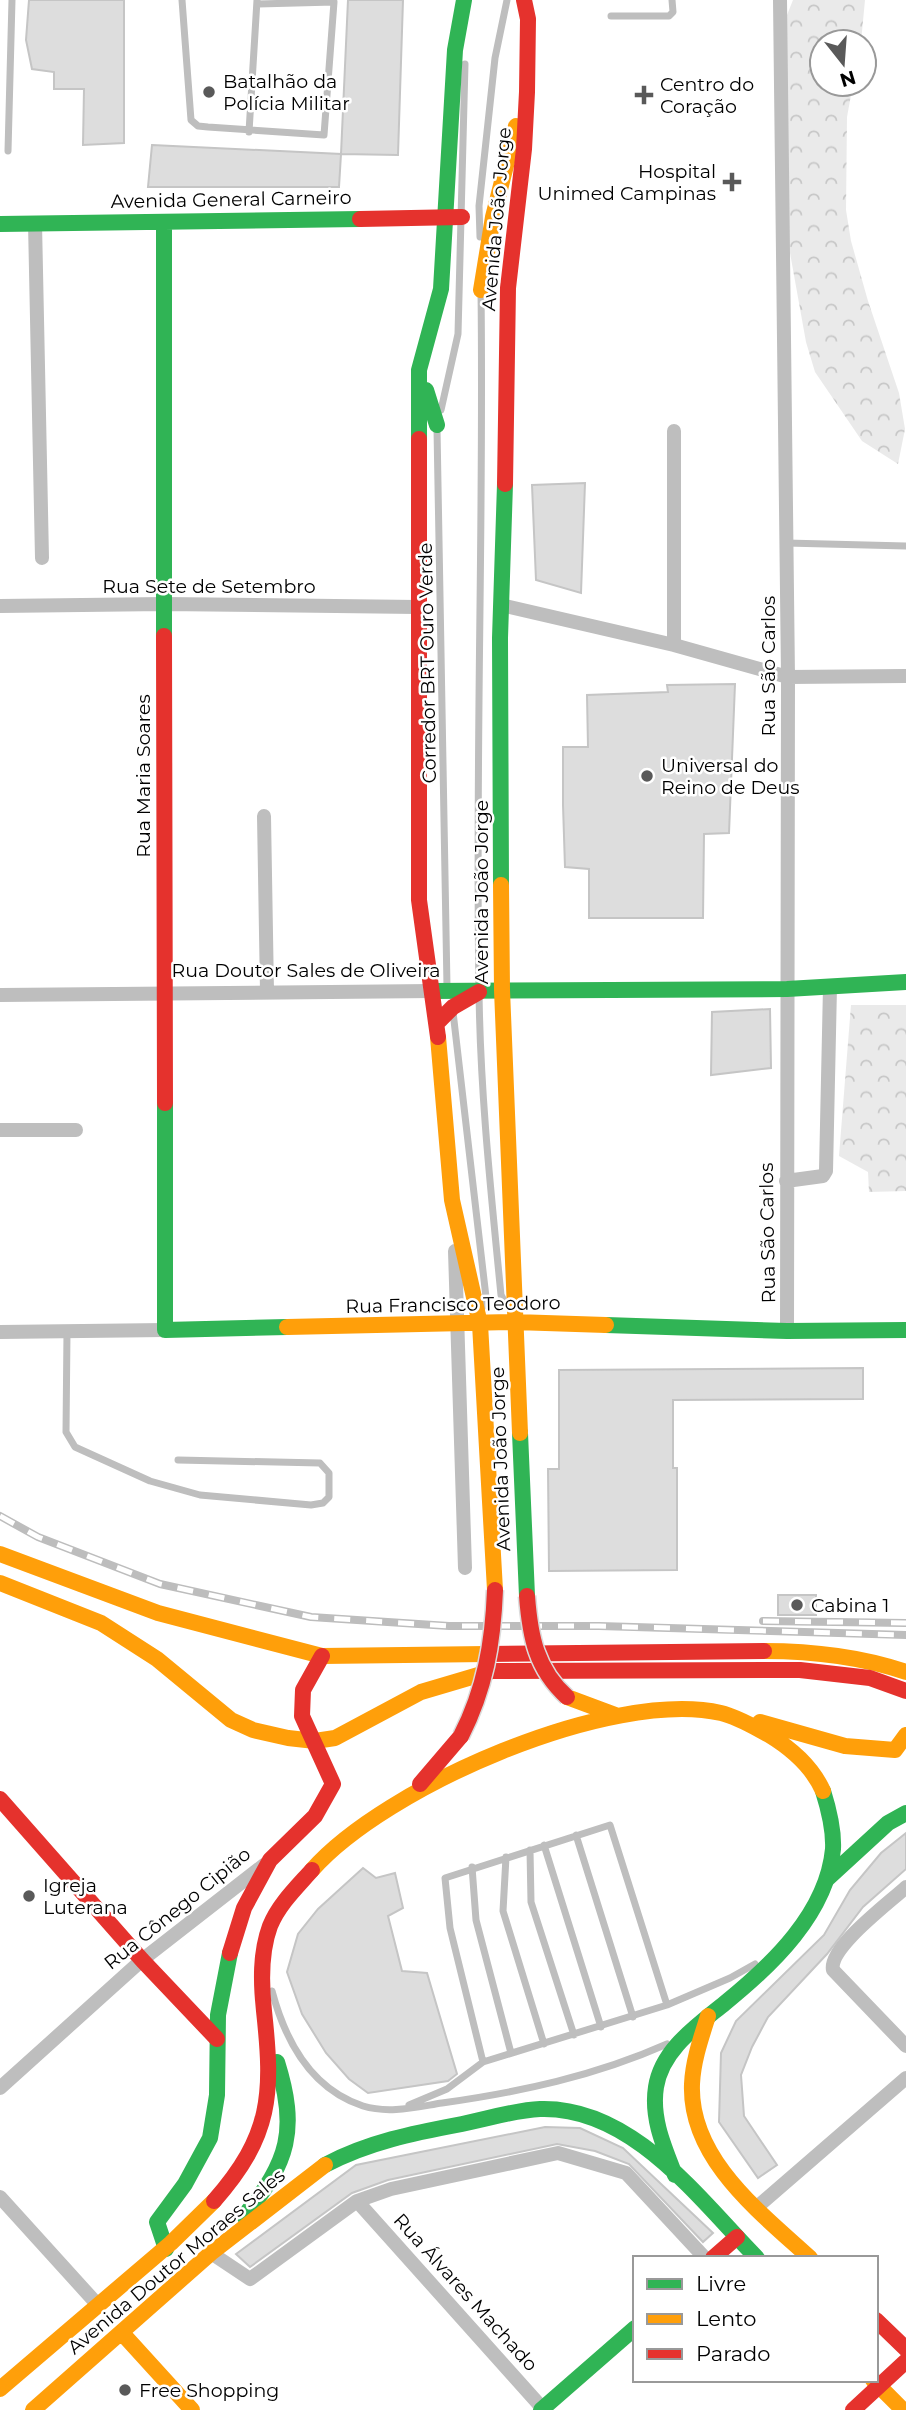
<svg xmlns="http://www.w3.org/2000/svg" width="906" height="2410" font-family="Montserrat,sans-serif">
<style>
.forest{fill:url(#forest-crowns)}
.building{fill:#ddd;stroke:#c5c5c5;stroke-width:2}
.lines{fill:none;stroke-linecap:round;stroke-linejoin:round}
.lane{stroke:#bebebe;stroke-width:7}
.street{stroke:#bebebe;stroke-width:14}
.fast{stroke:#30b455;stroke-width:16}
.slow{stroke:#ff9f0a;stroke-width:16}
.jam{stroke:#e5322d;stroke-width:16}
.rail-casing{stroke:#bdbdbd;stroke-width:8}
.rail{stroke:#fff;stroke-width:5;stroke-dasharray:16;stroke-linecap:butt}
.jam-bridge-casing{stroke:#dbdbdb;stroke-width:19;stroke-linecap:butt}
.jam-bridge{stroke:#e5322d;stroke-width:16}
.poi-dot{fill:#595959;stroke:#fff;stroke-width:2.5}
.labels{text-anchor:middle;stroke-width:5;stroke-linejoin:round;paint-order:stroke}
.poi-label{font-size:19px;fill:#000;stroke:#fff;text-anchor:start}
.street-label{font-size:19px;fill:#000;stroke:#fff}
</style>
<defs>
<pattern id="forest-crowns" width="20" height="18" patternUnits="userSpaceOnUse" patternTransform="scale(1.75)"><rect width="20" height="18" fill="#eaeaea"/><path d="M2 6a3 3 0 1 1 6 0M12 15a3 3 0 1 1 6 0" fill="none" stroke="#c7c7c7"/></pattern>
</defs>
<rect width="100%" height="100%" fill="#fff"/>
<path class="forest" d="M793,0H865L861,42H822V84H853L847,117L846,210L851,241L868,301L899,393L905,429L898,464L862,441L815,372L806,342L783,214V25Z
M851,1005H906V1191L869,1192L868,1172L839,1156Z"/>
<path class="building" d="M29,0H124V143L83,145L84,89H54V72L32,69L26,40Z
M348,0H403L398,155L341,154Z
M152,145L341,154L339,187H148Z
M585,483L581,593L536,580L532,485Z
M735,684L729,833L704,834L703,918H589V869L565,867L563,805V747H588L587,695L668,692L667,685Z
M770,1009L771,1068L711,1075L712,1012Z
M863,1368V1399L673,1400V1468H677V1570L549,1571L548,1469H559V1370Z
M778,1595H816V1615H778Z
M906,1833V1869L863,1907L827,1954L768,2017L752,2047L741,2075L744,2116L777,2165L758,2178L719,2122L721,2053L736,2021L824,1935L850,1890L881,1853Z
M363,1868L376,1878L395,1873L403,1908L388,1916L402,1971L427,1973L457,2074L448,2081L368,2093L349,2079L326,2053L302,2014L287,1972L298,1934L318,1909Z
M545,2127L580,2128L623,2148L713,2233L703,2242L629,2164L595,2151L557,2144L388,2180L352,2193L250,2267L236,2254L356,2165Z"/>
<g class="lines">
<path class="lane" d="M182,0L191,120L198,126L208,127L324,135L334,2L258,4
M611,16H669L673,12L672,0
M249,132L257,0
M8,151L12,0
M480,237L479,206L495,58L507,0
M481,291C484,524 475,756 479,989C480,1091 491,1193 501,1295L507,1306
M441,410L458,334L465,64
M437,429L447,987
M786,543L906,546
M453,1012L486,1297L484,1306
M67,1332L66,1432L75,1447L150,1481L200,1495L311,1505L323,1503L329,1497V1473L320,1463L178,1460
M576,1835L633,2017
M544,1845L601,2027
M530,1850L531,1902L574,2035
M506,1857L503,1911L544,2044
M472,1867L476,1920L511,2053
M272,1991C285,2040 311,2089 363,2106C389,2114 416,2107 442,2103C520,2092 595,2076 667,2044
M483,2062L450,1928L445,1878L610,1825L667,2005
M409,2105L447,2089L483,2062L667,2005L730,1978L755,1964"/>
<path class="street" d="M780,0L788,677L787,1331
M35,223L42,558
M501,605L674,645L788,677L906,676
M0,606L164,604L417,607
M674,645V431
M264,816L267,992
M0,995L432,991
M0,1130H76
M786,1181L823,1176L826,1171L830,987
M455,1251L465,1568
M0,1332L165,1330
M906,1887C889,1903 828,1948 833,1970L906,2046
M0,2088L142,1960L264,1865
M0,2197L97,2304
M357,2201L544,2410
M757,2207L906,2078
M211,2253L250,2279L357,2201L391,2189L558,2153L626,2173L705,2258"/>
<path class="fast" d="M164,222V636
M0,224L360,219
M426,390L437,425
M419,439V370L441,289L455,50L464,0
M501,885L500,638L505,484
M432,991L787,989L906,982
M165,1103V1330L287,1327
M606,1325L787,1331L906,1330
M520,1433L527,1596
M827,1879L888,1823L906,1813
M325,2165C368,2142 414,2133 462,2124C487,2119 515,2110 540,2109C632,2106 699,2199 757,2258
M675,2175C664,2147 651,2118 656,2087C662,2049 697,2026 725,2003C772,1965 827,1913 833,1849C834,1829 829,1810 823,1791
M244,2216C289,2162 298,2129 277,2062
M166,2249L157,2222L185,2184L210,2138L217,2095L218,2015L230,1953
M541,2410L635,2328"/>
<path class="slow" d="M481,290L493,217L516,126
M501,885L502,990L520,1433
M438,1037L452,1200L480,1324L495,1590
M287,1327L515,1322L606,1325
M0,1554L158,1613L322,1656L487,1654
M0,1583L101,1623L157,1659L231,1720L253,1730L288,1738L315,1741L335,1738L421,1692L492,1671
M764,1651C813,1651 859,1656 906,1672
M567,1697L618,1716
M760,1722L845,1746L895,1750L906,1735
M312,1870C385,1787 611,1688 721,1713C738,1717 754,1727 769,1735C792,1749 812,1766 823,1791
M708,2016C701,2038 693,2061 692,2084C689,2159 761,2213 810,2258
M122,2333L192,2410
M873,2380L903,2410
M0,2389L171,2243L214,2201
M33,2410L211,2253L325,2165"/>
<path class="jam" d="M360,219L462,217
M419,439V900L438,1037
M505,484L508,288L524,149L527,92L528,19L524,0
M164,636L165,1103
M437,1023L453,1007L479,992
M487,1654L764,1651
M492,1671L800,1670L870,1678L906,1691
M420,1784L461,1736
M0,1799L142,1960L217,2039
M230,1953L244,1908L270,1860L315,1816L333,1784L302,1716L303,1690L322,1656
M214,2201C272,2135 273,2094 264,2011C261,1983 260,1953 270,1926C279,1904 297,1887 312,1870
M713,2258L737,2237
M876,2320L906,2349
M853,2410L906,2361"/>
<defs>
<path id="rail" d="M0,1516L38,1537L160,1584L311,1617L449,1626H599L906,1635
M763,1621L906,1623"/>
</defs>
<use href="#rail" class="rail-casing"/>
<use href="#rail" class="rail"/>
<defs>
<path id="jam-bridge" d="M527,1596C530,1636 536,1669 567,1697
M461,1736C485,1689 493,1643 495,1590"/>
</defs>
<use href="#jam-bridge" class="jam-bridge-casing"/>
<use href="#jam-bridge" class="jam-bridge"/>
</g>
<g class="poi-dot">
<circle cx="209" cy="92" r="7"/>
<path d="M640.5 84.5h7v7h7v7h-7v7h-7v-7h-7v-7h7z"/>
<path d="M728.5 171.5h7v7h7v7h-7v7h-7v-7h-7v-7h7z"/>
<circle cx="647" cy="776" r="7"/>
<circle cx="797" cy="1605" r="7"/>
<circle cx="29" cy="1896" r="7"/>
<circle cx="125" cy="2390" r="7"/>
</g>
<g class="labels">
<g class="poi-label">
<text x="223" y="88">Batalhão da<tspan x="223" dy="22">Polícia Militar</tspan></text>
<text x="660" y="91">Centro do<tspan x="660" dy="22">Coração</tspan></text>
<text x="716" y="178" text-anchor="end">Hospital<tspan x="716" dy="22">Unimed Campinas</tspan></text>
<text x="661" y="772">Universal do<tspan x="661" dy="22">Reino de Deus</tspan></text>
<text x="811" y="1612">Cabina 1</text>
<text x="43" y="1892">Igreja<tspan x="43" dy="22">Luterana</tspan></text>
<text x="139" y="2397">Free Shopping</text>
</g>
<g class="street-label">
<text transform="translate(231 199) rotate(-1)" y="7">Avenida General Carneiro</text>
<text transform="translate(496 219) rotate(-85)" y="7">Avenida João Jorge</text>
<text x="209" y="593">Rua Sete de Setembro</text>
<text transform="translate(427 663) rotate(-91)" y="7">Corredor BRT Ouro Verde</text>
<text transform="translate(768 666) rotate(-90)" y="7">Rua São Carlos</text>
<text transform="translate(143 776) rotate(-90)" y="7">Rua Maria Soares</text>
<text transform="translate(481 892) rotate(-90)" y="7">Avenida João Jorge</text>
<text x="306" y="977">Rua Doutor Sales de Oliveira</text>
<text transform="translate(767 1233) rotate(-91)" y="7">Rua São Carlos</text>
<text transform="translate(453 1304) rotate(-1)" y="7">Rua Francisco Teodoro</text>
<text transform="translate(500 1459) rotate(-92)" y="7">Avenida João Jorge</text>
<text transform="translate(177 1908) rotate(-39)" y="7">Rua Cônego Cipião</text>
<text transform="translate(176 2261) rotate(-40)" y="7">Avenida Doutor Moraes Sales</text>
<text transform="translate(466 2292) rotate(48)" y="7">Rua Álvares Machado</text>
</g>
</g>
<rect x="633" y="2256" width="245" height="126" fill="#ffffff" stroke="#999999" stroke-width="2"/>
<rect x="647" y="2279" width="35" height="10" fill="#30b455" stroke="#999999" stroke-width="2"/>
<text x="696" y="2291" font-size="21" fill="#000000">Livre</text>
<rect x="647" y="2314" width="35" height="10" fill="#ff9f0a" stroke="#999999" stroke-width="2"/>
<text x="696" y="2326" font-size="21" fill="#000000">Lento</text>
<rect x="647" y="2349" width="35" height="10" fill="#e5322d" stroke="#999999" stroke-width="2"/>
<text x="696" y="2361" font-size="21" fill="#000000">Parado</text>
<g transform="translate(843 63) rotate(163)"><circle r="33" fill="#ffffff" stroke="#999999" stroke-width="2"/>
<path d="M0-5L12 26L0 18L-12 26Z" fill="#595959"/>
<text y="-10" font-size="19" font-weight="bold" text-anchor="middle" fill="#000000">N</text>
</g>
</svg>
